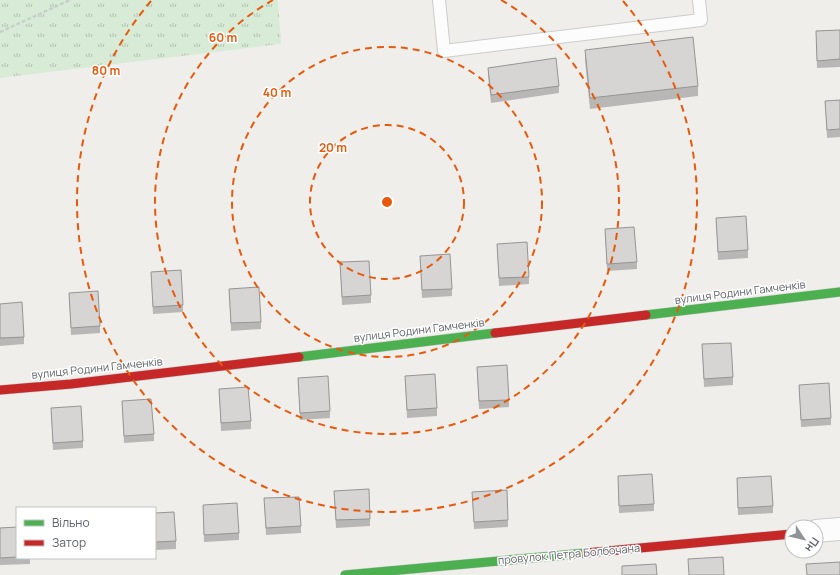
<svg xmlns="http://www.w3.org/2000/svg" width="840" height="575" font-family="Manrope,sans-serif">
<style>
.grass{fill:url(#grass-tufts)}
.lines{fill:none;stroke-linecap:round;stroke-linejoin:round}
.lane-casing{stroke:#cbcccc;stroke-width:14}
.street-casing{stroke:#cbcccc;stroke-width:24}
.fast-casing{stroke:#cacacb;stroke-width:10}
.jam-casing{stroke:#cacacb;stroke-width:10}
.path{stroke:#cacfcc;stroke-width:2.5;stroke-dasharray:4 2;stroke-linecap:butt}
.lane{stroke:#fdfcfc;stroke-width:12}
.street{stroke:#fdfcfc;stroke-width:22}
.fast{stroke:#4caf50;stroke-width:9}
.jam{stroke:#c62828;stroke-width:9}
.wall{fill:#b8b7b5}
.building{fill:#d6d5d3;stroke:#969594}
.ring{fill:none;stroke:#e8590c;stroke-width:2;stroke-dasharray:7 5}
.labels{text-anchor:middle;stroke-width:3;stroke-linejoin:round;paint-order:stroke}
.street-label{font-size:11px;fill:#5f6368;stroke:#fff}
.centre{fill:#e8590c;stroke:#fff;stroke-width:2}
.ring-label{font-size:12px;text-anchor:middle;font-weight:bold;fill:#e8590c;stroke:#fff;stroke-width:3;stroke-linejoin:round;paint-order:stroke}
</style>
<defs>
<pattern id="grass-tufts" width="24" height="20" patternUnits="userSpaceOnUse"><rect width="24" height="20" fill="#d8ebd6"/><path d="M3 7l-1-3M5 7V3M7 7l1-3M15 17l-1-3M17 17v-4M19 17l1-3" fill="none" stroke="#b2c2b1"/></pattern>
</defs>
<rect width="100%" height="100%" fill="#efeeea"/>
<path class="grass" d="M0,0H278L281,44L0,78Z"/>
<g class="lines">
<defs>
<path id="lane" d="M439,0L444,51L701,20L699,0"/>
<path id="street" d="M816,531L840,529"/>
<path id="fast" d="M646,315L840,292
M299,357L495,333
M345,575L586,553"/>
<path id="jam" d="M495,333L646,315
M0,390L71,384L299,357
M586,553L792,534"/>
</defs>
<use href="#lane" class="lane-casing"/>
<use href="#street" class="street-casing"/>
<use href="#fast" class="fast-casing"/>
<use href="#jam" class="jam-casing"/>
<path class="path" d="M0,32L70,0"/>
<use href="#lane" class="lane"/>
<use href="#street" class="street"/>
<use href="#fast" class="fast"/>
<use href="#jam" class="jam"/>
</g>
<path class="wall" d="M840,30V67L817,68L816,31Z
M585,50L698,86V96L590,109L585,60Z
M488,68L559,86V93L491,103L488,75Z
M840,100V137L827,138L825,101Z
M716,218L748,250V258L718,260Z
M605,229L637,262V269L607,271Z
M497,244L529,277V284L499,286Z
M420,256L452,289V296L422,298Z
M340,262L371,295V303L342,305Z
M151,272L183,305V312L153,314Z
M229,289L261,322V329L231,331Z
M69,293L100,326V333L71,335Z
M0,304L24,337V344L0,346Z
M702,344L733,377V385L704,387Z
M477,367L509,400V407L479,409Z
M405,376L437,408V416L407,418Z
M298,378L330,411V418L300,420Z
M799,385L831,418V425L801,427Z
M219,389L251,421V429L221,431Z
M122,401L154,434V441L124,443Z
M51,408L83,441V448L53,450Z
M618,476L654,504V511L619,513Z
M737,478L773,506V513L738,515Z
M334,491L370,519V526L336,528Z
M472,492L508,520V527L474,529Z
M264,498L301,526V533L266,535Z
M203,505L239,533V540L204,542Z
M155,513L176,541V549L155,550Z
M17,527V558H30V564L0,565V528Z"/>
<path class="building" d="M840,30V59L817,61L816,31Z
M693,37L698,86L590,98L585,50Z
M556,58L559,86L491,95L488,68Z
M840,100V129L827,130L825,101Z
M746,216L748,250L718,252L716,218Z
M634,227L637,262L607,264L605,229Z
M527,242L529,277L499,278L497,244Z
M450,254L452,289L422,290L420,256Z
M369,261L371,295L342,297L340,262Z
M181,270L183,305L153,307L151,272Z
M259,287L261,322L231,323L229,289Z
M98,291L100,326L71,328L69,293Z
M22,302L24,337L0,338V304Z
M731,343L733,377L704,379L702,344Z
M507,365L509,400L479,401L477,367Z
M435,374L437,408L407,410L405,376Z
M328,376L330,411L300,413L298,378Z
M829,383L831,418L801,420L799,385Z
M248,387L251,421L221,423L219,389Z
M151,399L154,434L124,436L122,401Z
M81,406L83,441L53,443L51,408Z
M652,474L654,504L619,506L618,476Z
M771,476L773,506L738,508L737,478Z
M369,489L370,519L336,520L334,491Z
M507,490L508,520L474,522L472,492Z
M299,497L301,526L266,528L264,498Z
M237,503L239,533L204,535L203,505Z
M174,512L176,541L155,542V513Z
M17,527V557L0,558V528Z
M723,557L724,575H689L688,559Z
M840,562V575H807L806,564Z
M656,564L657,575H622V566Z"/>
<g class="ring">
<circle cx="387" cy="202" r="77"/>
<circle cx="387" cy="202" r="155"/>
<path d="M501 0A232 232 0 1 1 273 0"/>
<path d="M623 1A310 310 0 1 1 151 1"/>
</g>
<g class="labels">
<g class="street-label">
<text transform="translate(740 292) rotate(-7)" y="4">вулиця Родини Гамченків</text>
<text transform="translate(419 330) rotate(-7)" y="4">вулиця Родини Гамченків</text>
<text transform="translate(97 368) rotate(-6)" y="4">вулиця Родини Гамченків</text>
<text transform="translate(569 554) rotate(-5)" y="4">провулок Петра Болбочана</text>
</g>
</g>
<circle cx="387" cy="202" r="6" class="centre"/>
<g class="ring-label">
<text x="223" y="42">60 m</text>
<text x="106" y="75">80 m</text>
<text x="277" y="97">40 m</text>
<text x="333" y="152">20 m</text>
</g>
<rect x="16" y="507" width="140" height="52" fill="#ffffff" stroke="#bfc1c3"/>
<rect x="24" y="520" width="20" height="6" fill="#4caf50" stroke="#bfc1c3"/>
<text x="52" y="527" font-size="12" fill="#5f6368">Вільно</text>
<rect x="24" y="540" width="20" height="6" fill="#c62828" stroke="#bfc1c3"/>
<text x="52" y="547" font-size="12" fill="#5f6368">Затор</text>
<g transform="translate(804 539) rotate(125)"><circle r="19" fill="#ffffff" stroke="#bfc1c3"/>
<path d="M0-3L7 15L0 10L-7 15Z" fill="#919496"/>
<text y="-6" font-size="11" font-weight="bold" text-anchor="middle" fill="#5f6368">Пн</text>
</g>
</svg>
